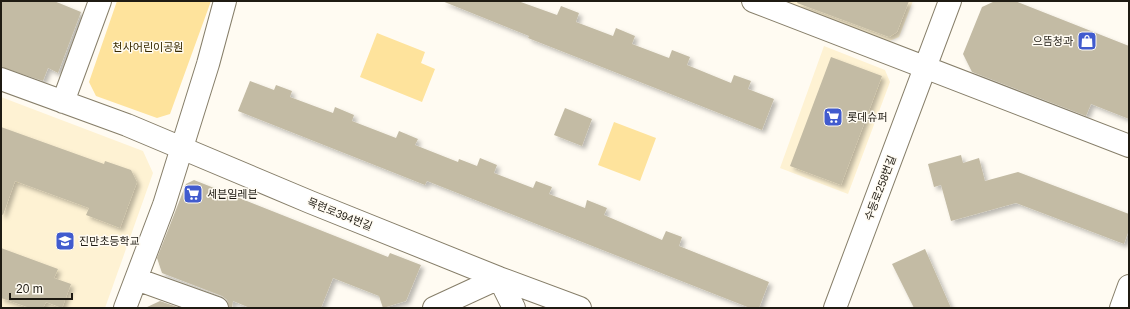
<svg xmlns="http://www.w3.org/2000/svg" width="1130" height="309" font-family="Arial,'Noto Sans KR',sans-serif">
<style>
.built{fill:#fef2d3}
.green{fill:#fee39c}
.building{fill:#c3bba4;filter:url(#shadow)}
.lines{fill:none;stroke-linecap:round;stroke-linejoin:round}
.street-casing{stroke:#867e69;stroke-width:24}
.street{stroke:#fff;stroke-width:22}
.labels{text-anchor:middle;stroke-width:3;stroke-linejoin:round;paint-order:stroke}
.poi-label{font-size:11px;fill:#1f1b13;stroke:#fffbf2;text-anchor:start}
.park-label{font-size:11px;fill:#382a00;stroke:#fffbf2}
.street-label{font-size:11px;fill:#1f1b13;stroke:#fffbf2}
</style>
<defs>
<filter id="shadow"><feDropShadow dx="3.5" dy="3.5" stdDeviation="2" flood-color="#0004"/></filter>
</defs>
<rect width="100%" height="100%" fill="#fffbf2"/>
<path class="built" d="M778,1H913L899,37L887,42Z
M824,46L885,70L890,82L848,194L780,168Z
M1,97L143,151L153,173L105,308H1Z"/>
<path class="green" d="M117,1H211L170,114L157,118L96,96L89,82Z
M377,33L425,52L421,63L435,69L422,102L360,77Z
M614,122L656,138L640,181L598,165Z"/>
<path class="building" d="M1,1H54L81,12L58,73L48,68L43,81L1,67Z
M442,1H518L557,15L561,6L579,13L576,22L613,36L616,28L635,36L632,44L669,58L672,50L690,57L687,65L731,83L734,75L751,81L748,89L774,99L762,130L528,38L529,36Z
M798,1H909L897,32L889,37L797,3Z
M995,1H1015L1129,46V119L1091,104L1086,116L972,72L963,54L982,7Z
M831,57L882,76L841,185L790,166Z
M250,81L274,90L276,85L292,91L290,97L333,113L335,107L354,115L352,121L396,138L399,131L418,139L415,145L458,162L459,159L477,166L480,158L497,165L494,173L533,188L536,181L552,187L549,194L585,208L587,200L607,208L604,215L662,240L666,231L682,237L679,246L769,282L759,308H750L427,181L425,185L238,111Z
M565,108L592,119L582,146L554,135Z
M1,127L104,164L105,161L131,170L137,182L120,228L86,215L89,208L15,181L3,215L1,214Z
M961,155L963,163L979,158L985,181L1018,172L1129,214V230L1124,244L1016,203L951,221L941,185L934,187L928,164Z
M194,180L388,257L390,253L421,265L406,301L383,308L379,296L333,278L321,308H250L233,301L232,308H229L227,300L222,296L162,273L157,258L186,184Z
M1,248L58,269L54,278L71,284L62,308L46,302L43,308H30L1,298Z
M925,249L951,308H914L892,264Z
M160,301L180,308H145Z"/>
<g class="lines">
<defs>
<path id="street" d="M753,1L1129,146
M1,79L127,125L310,202L499,278L580,308
M63,102L100,1
M136,279L217,308
M125,308L164,205L208,64L225,1
M434,308L499,278L514,308
M835,308L950,1
M1121,308L1129,286"/>
</defs>
<use href="#street" class="street-casing"/>
<use href="#street" class="street"/>
</g>
<defs>
<symbol id="shop-square" viewBox="-11 -11 22 22"><rect x="-9" y="-9" width="18" height="18" rx="4" fill="#415bce" stroke="#fffbf2"/><path d="M-5-2.5h2.3a2.7 3.5 0 0 1 5.4 0H5L5.5 6h-11ZM-1.5-2.5h3a1.5 2.3 0 0 0-3 0Z" fill="#fff"/></symbol>
<symbol id="supermarket-square" viewBox="-11 -11 22 22"><rect x="-9" y="-9" width="18" height="18" rx="4" fill="#415bce" stroke="#fffbf2"/><path d="M-6-5.5h2.5l.6 2H6L4.5 2H-2.5L-4.4-4H-6ZM-1.5 3.2a1.3 1.3 0 1 0 .1 0ZM3 3.2a1.3 1.3 0 1 0 .1 0Z" fill="#fff"/></symbol>
<symbol id="school-square" viewBox="-11 -11 22 22"><rect x="-9" y="-9" width="18" height="18" rx="4" fill="#415bce" stroke="#fffbf2"/><path d="M0-5L7-2L0 1L-7-2ZM-4 1L0 2.5L4 1V4Q0 6-4 4Z" fill="#fff"/></symbol>
</defs>
<g fill-rule="evenodd">
<use href="#shop-square" x="1076" y="30" width="22" height="22"/>
<use href="#supermarket-square" x="822" y="106" width="22" height="22"/>
<use href="#supermarket-square" x="182" y="183" width="22" height="22"/>
<use href="#school-square" x="54" y="230" width="22" height="22"/>
</g>
<g class="labels">
<g class="poi-label">
<text x="1073" y="45" text-anchor="end">으뜸청과</text>
<text x="847" y="121">롯데슈퍼</text>
<text x="207" y="198">세븐일레븐</text>
<text x="79" y="245">진만초등학교</text>
</g>
<g class="park-label">
<text x="148" y="51">천사어린이공원</text>
</g>
<g class="street-label">
<text transform="translate(880 188) rotate(-69)" y="4">수등로258번길</text>
<text transform="translate(340 214) rotate(22)" y="4">목련로394번길</text>
</g>
</g>
<rect width="1130" height="309" fill="none" stroke="#1f1b13" stroke-width="4"/>
<path d="M10 293v6h62v-6" fill="none" stroke="#1f1b13" stroke-width="2"/>
<text x="16" y="293" font-size="12" fill="#1f1b13" stroke="#fffbf2" stroke-width="3" paint-order="stroke">20 m</text>
</svg>
